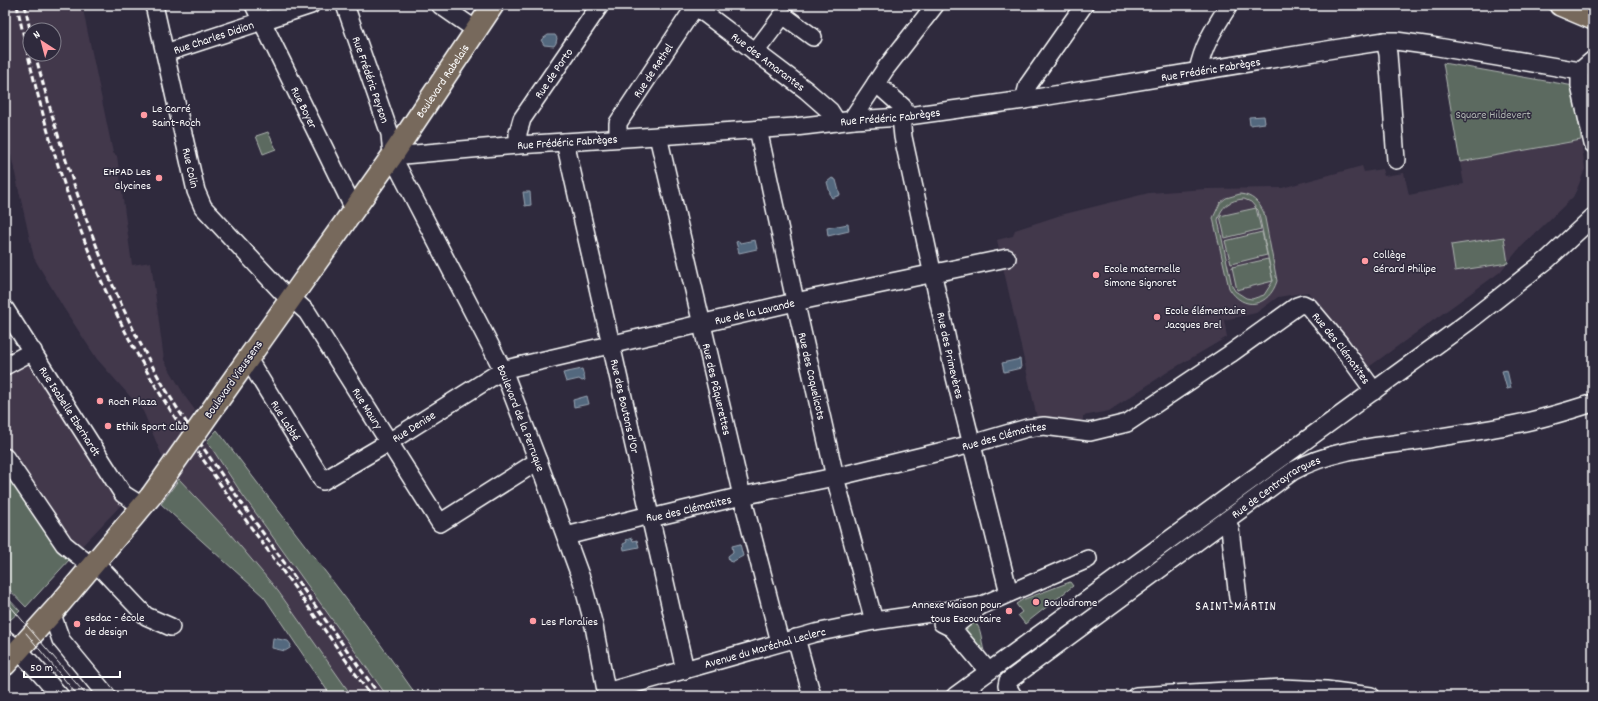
<svg xmlns="http://www.w3.org/2000/svg" width="1598" height="701" font-family="Dekko,sans-serif">
<style>
.built{fill:#42384c;fill-rule:evenodd}
.green{fill:#5c6a61;stroke:#aeb4b0;fill-rule:evenodd}
.water{fill:#53677e;stroke:#98a4b2}
.lines{fill:none;stroke-linecap:round;stroke-linejoin:round}
.minor-casing{stroke:#fff;stroke-width:20}
.major-casing{stroke:#fff;stroke-width:24}
.minor{stroke:#2f2a3d;stroke-width:17}
.major{stroke:#77695c;stroke-width:21}
.tram{stroke:#fff;stroke-width:1}
.rail{stroke:#fff;stroke-width:3;stroke-dasharray:6 3;stroke-linecap:butt}
.major-bridge-casing{stroke:#fff;stroke-width:24;stroke-linecap:butt}
.major-bridge{stroke:#77695c;stroke-width:21}
.poi-dot{fill:#ff9aa2;stroke:#2f2a3d;stroke-width:1.5}
.labels{text-anchor:middle;stroke-width:3;stroke-linejoin:round;paint-order:stroke}
.street-label{font-size:12px;fill:#fff;stroke:#2f2a3d}
.poi-label{font-size:12px;fill:#fff;stroke:#2f2a3d;text-anchor:start}
.park-label{font-size:12px;fill:#aeb4b0;stroke:#2f2a3d}
.neighbourhood-label{font-size:13px;letter-spacing:1px;fill:#fff;stroke:#2f2a3d}
</style>
<rect width="100%" height="100%" fill="#2f2a3d"/>
<filter id="ink" filterUnits="userSpaceOnUse"><feTurbulence type="fractalNoise" baseFrequency=".025" numOctaves="2"/><feDisplacementMap in="SourceGraphic" scale="8" xChannelSelector="R" yChannelSelector="G"/><feConvolveMatrix kernelMatrix="1 2 1 2 8 2 1 2 1" color-interpolation-filters="sRGB"/></filter>
<g filter="url(#ink)">
<path class="built" d="M5,5H82L113,153L117,156L132,265L151,262L164,360L186,398L195,410L164,460L143,411L97,359L63,307L34,258L12,160L5,115ZM30,30H54V54H30Z
M1581,140L1585,169L1577,189L1573,197L1518,250L1500,272L1366,369L1308,292L1278,297L1256,313L1224,320L1227,337L1169,371L1109,411L1083,416V420L1038,422L997,240L1013,236L1015,230L1061,215L1149,193L1206,189L1282,188L1362,166L1364,172L1382,169L1384,176L1404,173L1409,195L1464,184L1460,162Z
M31,360L122,504L82,546L61,528L5,449V374Z
M217,430L376,638L417,696H331L264,597L161,504L157,498Z"/>
<path class="green" d="M1443,63L1574,86L1581,140L1460,162Z
M268,132L276,149L263,154L256,136Z
M1240,194C1252,195 1259,202 1264,213L1277,281C1269,307 1243,312 1229,288L1213,218L1220,203L1226,198ZM1244,199L1251,202L1256,208L1220,216L1225,238L1261,229L1256,208L1258,210L1273,281L1268,259L1232,267L1237,290L1273,281L1264,295L1252,299L1246,298L1235,291L1232,286L1218,220C1221,206 1230,200 1244,199Z
M1262,232L1267,255L1231,264L1225,241Z
M1504,237L1508,263L1455,271L1451,245Z
M217,430L376,638L417,696H387L242,494L207,441Z
M5,465L70,559L26,607L5,585Z
M179,479L225,528L278,591L352,696H331L264,597L161,504Z
M1164,548L1168,553L1019,663L1014,657Z
M1070,582L1073,586L1025,624L1018,615L1022,612L1016,604L1022,600Z
M5,595L20,611L10,620L5,614Z
M974,621C982,628 981,641 984,651L978,655L962,635L963,625Z"/>
<path class="water" d="M548,35H555L557,38L556,43L554,46L544,45L541,40Z
M1264,116L1265,123L1250,125L1249,117Z
M832,178L836,180L840,195L832,198L831,197L827,182Z
M530,192L531,205L525,206L523,192Z
M848,224L849,231L828,236L827,228Z
M755,240L757,249L739,253L736,242L739,241L740,243Z
M1020,359L1021,368L1004,372L1002,363Z
M582,369L585,380L582,381L579,379L566,382L563,373Z
M1507,370L1511,388L1507,389L1502,371Z
M587,396L589,404L574,407L573,400Z
M632,538L633,541L637,540L639,547L624,550L623,544L627,542L626,540Z
M740,544L743,556L732,562L729,561L728,556L733,552L732,546Z
M273,638L288,641L291,645L290,648L285,651L272,648Z"/>
<g class="lines">
<defs>
<g id="minor">
<path id="s1" d="M154,5L196,191L203,207L282,292L297,303L307,312L440,523L538,461"/>
<path id="s2" d="M254,5L354,209"/>
<path id="s3" d="M345,5L390,134L392,156L503,370L538,461L582,581L594,626L607,696"/>
<path d="M440,5L476,30"/>
<path id="s4" d="M695,6L806,90L830,111L837,122"/>
<path d="M1385,41L1388,54L1396,160"/>
<path d="M755,52L783,15L813,37"/>
<path id="s5" d="M165,53L311,5"/>
<path d="M1198,71C1203,45 1215,27 1229,5"/>
<path d="M1580,71V86L1593,144"/>
<path d="M1580,71L1593,60"/>
<path id="s6" d="M876,83L903,107L901,117L903,137L955,377L1009,593"/>
<path d="M1024,100L1028,85L1084,5"/>
<path d="M854,120V116L886,68L935,5"/>
<path id="s7" d="M758,129L794,296L835,477L874,621"/>
<path id="s8" d="M658,136L742,496L780,642"/>
<path id="s9" d="M618,138V123L696,5"/>
<path id="s10" d="M565,142L685,670"/>
<path id="s11" d="M518,145V133L522,119L600,5"/>
<path id="s12" d="M392,156L518,145L795,127L854,120L901,117L1024,100L1321,51L1385,41H1396L1432,46L1580,71"/>
<path id="s13" d="M5,309L123,494L142,506"/>
<path id="s14" d="M248,359L323,481L381,447L503,370L510,368L795,302L1007,258"/>
<path d="M5,366L33,351"/>
<path d="M5,457L64,544L91,566"/>
<path d="M1227,520L1230,529L1238,598"/>
<path id="s15" d="M566,536L642,517L659,516L742,496L844,475L972,444L1027,428L1044,426L1090,432L1127,423L1230,354L1297,306L1303,304L1309,307L1340,344L1374,391"/>
<path d="M95,562L146,616L171,627"/>
<path d="M53,611L54,620L61,640L107,696"/>
<path d="M942,623L952,628L984,666L990,670"/>
<path d="M952,628L980,606L1088,559"/>
<path d="M796,638L812,696"/>
<path d="M5,639C26,655 42,676 60,696"/>
<path id="s16" d="M606,692L815,633L874,621L980,606"/>
<path d="M955,696L1468,322L1547,260L1593,217"/>
<path id="s17" d="M1013,696L1007,686L1008,681L1293,471C1334,448 1384,446 1429,439C1458,434 1488,430 1516,424C1542,419 1568,411 1593,403"/>
<path d="M1136,696L1282,688L1326,690L1371,696"/>
</g>
<g id="major">
<path d="M1560,5L1593,19"/>
<path id="s18" d="M218,401L392,156L493,5"/>
<path d="M5,665L58,606L151,496"/>
</g>
</defs>
<use href="#minor" class="minor-casing"/>
<use href="#major" class="major-casing"/>
<use href="#minor" class="minor"/>
<use href="#major" class="major"/>
<path class="tram" d="M5,600L87,696
M26,633L78,696"/>
<path class="rail" d="M17,5C43,131 81,256 145,368C176,423 213,474 250,526C291,582 331,639 371,696
M25,5L30,30
M35,54C64,163 100,272 155,371C185,424 220,472 255,522C297,580 338,638 380,696"/>
<defs>
<path id="major-bridge" d="M151,496L218,401"/>
</defs>
<use href="#major-bridge" class="major-bridge-casing"/>
<use href="#major-bridge" class="major-bridge"/>
</g>
</g>
<g class="poi-dot">
<circle cx="144" cy="115" r="4"/>
<circle cx="159" cy="178" r="4"/>
<circle cx="1365" cy="261" r="4"/>
<circle cx="1096" cy="275" r="4"/>
<circle cx="1157" cy="317" r="4"/>
<circle cx="100" cy="401" r="4"/>
<circle cx="108" cy="426" r="4"/>
<circle cx="1036" cy="602" r="4"/>
<circle cx="1009" cy="611" r="4"/>
<circle cx="533" cy="621" r="4"/>
<circle cx="77" cy="624" r="4"/>
</g>
<g class="labels">
<g class="street-label">
<text dy="4" stroke="none"><textPath href="#s5" startOffset="51">Rue Charles Didion</textPath></text>
<text dy="4" stroke="none"><textPath href="#s4" startOffset="92">Rue des Amarantes</textPath></text>
<text dy="4" stroke="none"><textPath href="#s12" startOffset="824">Rue Frédéric Fabrèges</textPath></text>
<text dy="4" stroke="none"><textPath href="#s9" startOffset="78">Rue de Rethel</textPath></text>
<text dy="4" stroke="none"><textPath href="#s11" startOffset="82">Rue de Porto</textPath></text>
<text dy="4" stroke="none"><textPath href="#s3" startOffset="79">Rue Frédéric Peyson</textPath></text>
<text dy="4" stroke="none"><textPath href="#s18" startOffset="391">Boulevard Rabelais</textPath></text>
<text dy="4" stroke="none"><textPath href="#s2" startOffset="114">Rue Boyer</textPath></text>
<text dy="4" stroke="none"><textPath href="#s12" startOffset="500">Rue Frédéric Fabrèges</textPath></text>
<text dy="4" stroke="none"><textPath href="#s12" startOffset="176">Rue Frédéric Fabrèges</textPath></text>
<text dy="4" stroke="none"><textPath href="#s1" startOffset="167">Rue Colin</textPath></text>
<text dy="4" stroke="none"><textPath href="#s14" startOffset="613">Rue de la Lavande</textPath></text>
<text dy="4" stroke="none"><textPath href="#s15" startOffset="847">Rue des Clématites</textPath></text>
<text dy="4" stroke="none"><textPath href="#s6" startOffset="290">Rue des Primevères</textPath></text>
<text dy="4" stroke="none"><textPath href="#s7" startOffset="253">Rue des Coquelicots</textPath></text>
<text transform="translate(233 379) rotate(-55)" y="4">Boulevard Vieussens</text>
<text dy="4" stroke="none"><textPath href="#s8" startOffset="260">Rue des Pâquerettes</textPath></text>
<text dy="4" stroke="none"><textPath href="#s10" startOffset="271">Rue des Boutons d'Or</textPath></text>
<text dy="4" stroke="none"><textPath href="#s1" startOffset="470">Rue Maury</textPath></text>
<text dy="4" stroke="none"><textPath href="#s13" startOffset="121">Rue Isabelle Eberhardt</textPath></text>
<text dy="4" stroke="none"><textPath href="#s3" startOffset="451">Boulevard de la Perruque</textPath></text>
<text dy="4" stroke="none"><textPath href="#s14" startOffset="72">Rue Labbé</textPath></text>
<text dy="4" stroke="none"><textPath href="#s14" startOffset="249">Rue Denise</textPath></text>
<text dy="4" stroke="none"><textPath href="#s15" startOffset="450">Rue des Clématites</textPath></text>
<text dy="4" stroke="none"><textPath href="#s17" startOffset="348">Rue de Centrayrargues</textPath></text>
<text dy="4" stroke="none"><textPath href="#s15" startOffset="126">Rue des Clématites</textPath></text>
<text dy="4" stroke="none"><textPath href="#s16" startOffset="165">Avenue du Maréchal Leclerc</textPath></text>
</g>
<g class="poi-label">
<text x="152" y="112">Le Carré<tspan x="152" dy="14">Saint-Roch</tspan></text>
<text x="151" y="175" text-anchor="end">EHPAD Les<tspan x="151" dy="14">Glycines</tspan></text>
<text x="1373" y="258">Collège<tspan x="1373" dy="14">Gérard Philipe</tspan></text>
<text x="1104" y="272">Ecole maternelle<tspan x="1104" dy="14">Simone Signoret</tspan></text>
<text x="1165" y="314">Ecole élémentaire<tspan x="1165" dy="14">Jacques Brel</tspan></text>
<text x="108" y="405">Roch Plaza</text>
<text x="116" y="430">Ethik Sport Club</text>
<text x="1044" y="606">Boulodrome</text>
<text x="1001" y="608" text-anchor="end">Annexe Maison pour<tspan x="1001" dy="14">tous Escoutaire</tspan></text>
<text x="85" y="621">esdac - école<tspan x="85" dy="14">de design</tspan></text>
<text x="541" y="625">Les Floralies</text>
</g>
<g class="park-label">
<text x="1493" y="118">Square Hildevert</text>
</g>
<g class="neighbourhood-label">
<text x="1236" y="610">SAINT-MARTIN</text>
</g>
</g>
<rect width="1598" height="701" fill="none" stroke="#2f2a3d" stroke-width="20"/>
<rect x="10" y="10" width="1578" height="681" fill="none" stroke="#fff" stroke-width="1.5" filter="url(#ink)"/>
<g transform="translate(42 42) rotate(324)"><circle r="19" fill="#2f2a3d" stroke="#827f8b"/>
<path d="M0-3L7 15L0 10L-7 15Z" fill="#ff9aa2"/>
<text y="-6" font-size="11" font-weight="bold" text-anchor="middle" fill="#ffffff">N</text>
</g>
<path d="M24 671v6h96v-6" fill="none" stroke="#ffffff" stroke-width="2"/>
<text x="30" y="671" font-size="12" fill="#ffffff" stroke="#2f2a3d" stroke-width="3" paint-order="stroke">50 m</text>
</svg>
